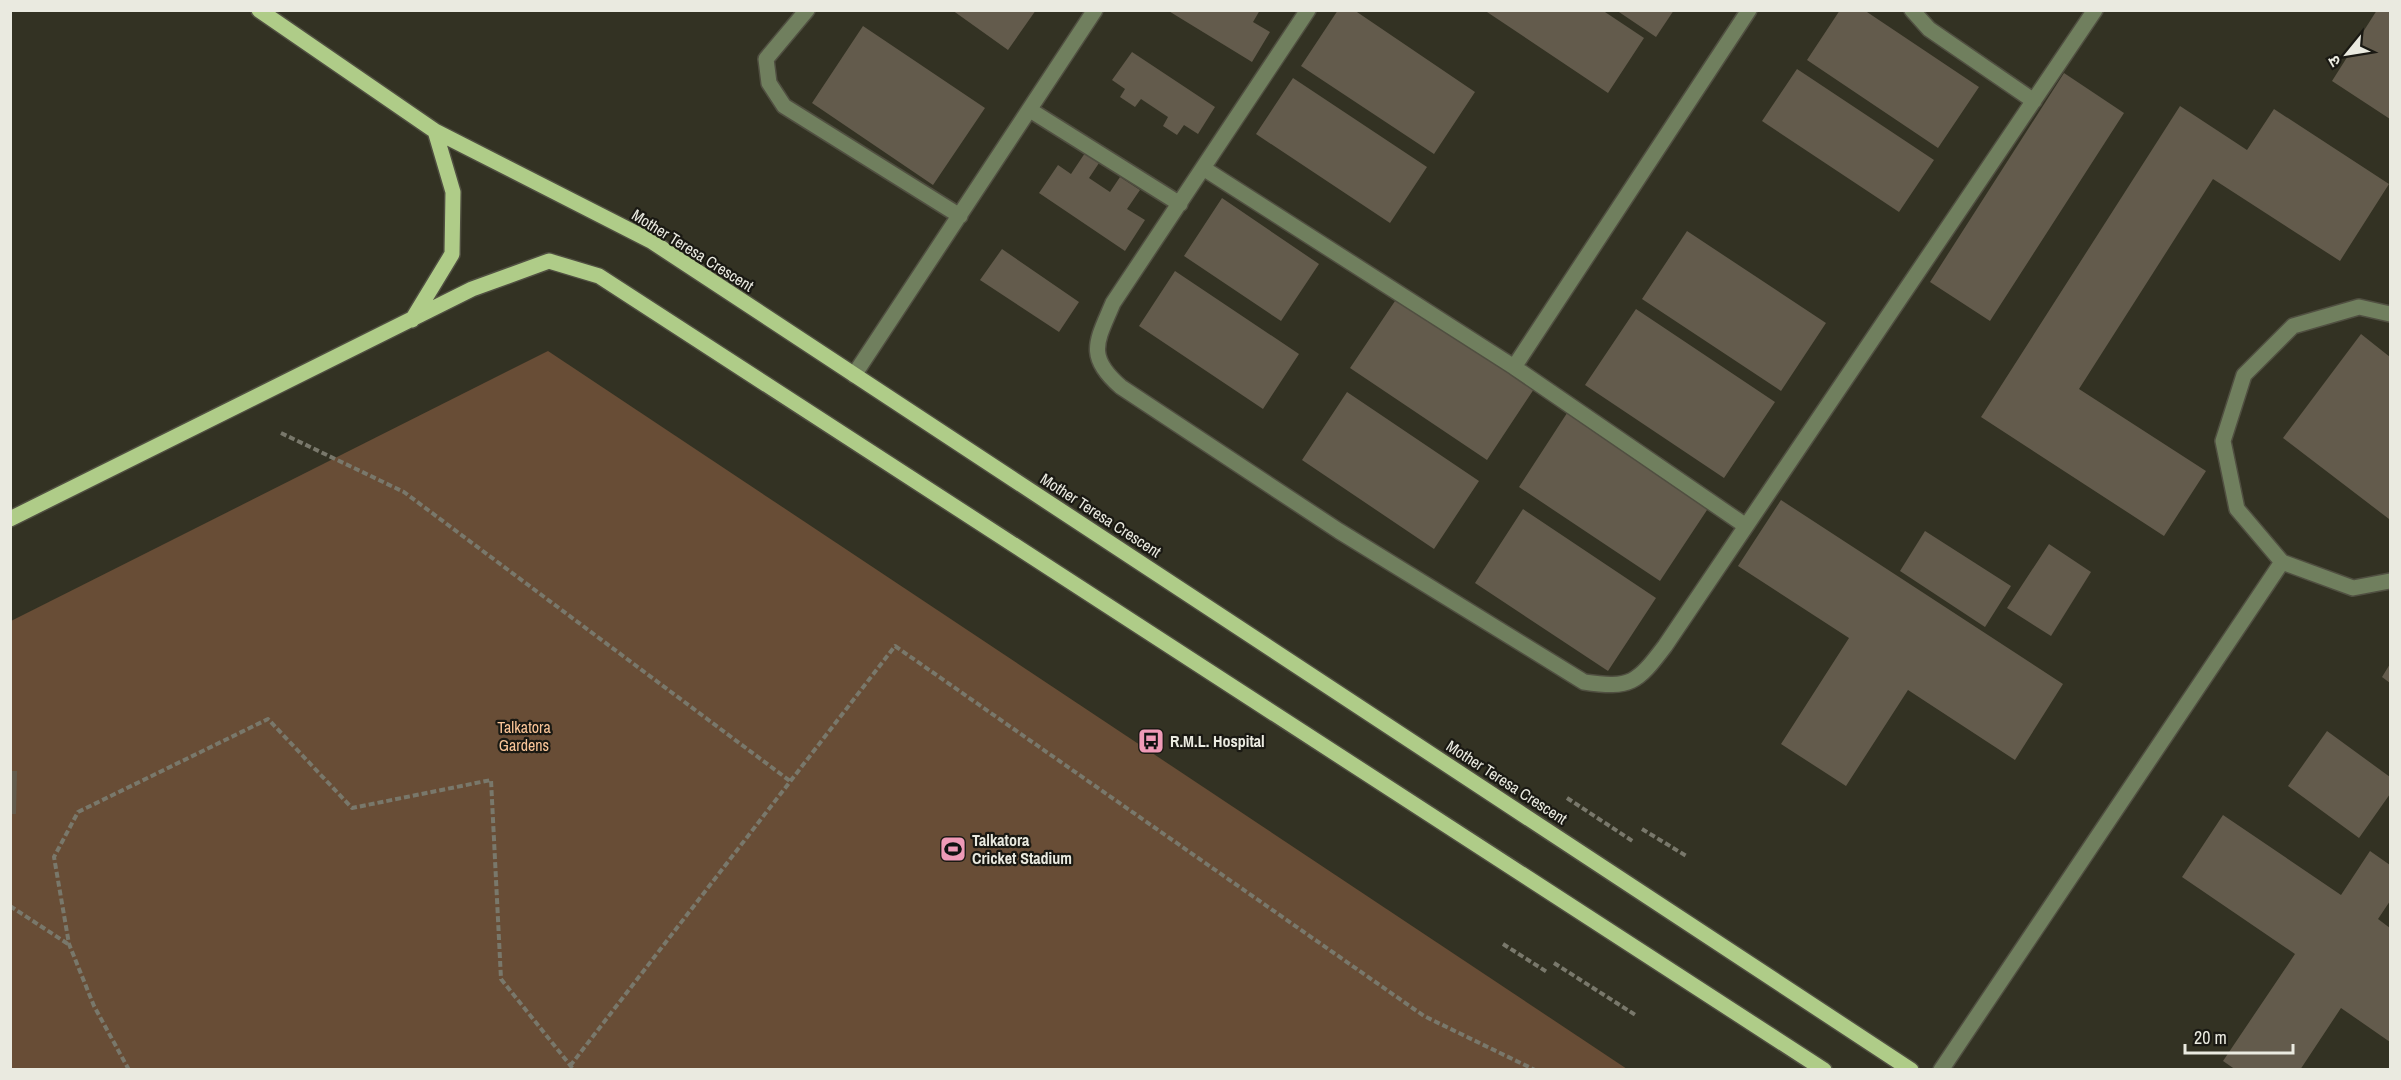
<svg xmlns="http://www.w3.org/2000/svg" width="2401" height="1080" font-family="'Archivo Narrow','Noto Sans Devanagari',sans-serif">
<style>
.green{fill:#684d36}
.building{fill:#635b4c}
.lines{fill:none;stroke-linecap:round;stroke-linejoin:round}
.minor-casing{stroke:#504f41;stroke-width:18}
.major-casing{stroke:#504f41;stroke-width:18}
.path{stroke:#79786b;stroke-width:4;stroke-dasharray:6 3;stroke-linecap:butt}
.minor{stroke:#707f5e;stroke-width:15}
.major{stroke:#afcc88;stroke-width:15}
.labels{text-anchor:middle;stroke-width:4.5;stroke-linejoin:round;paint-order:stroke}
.street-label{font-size:16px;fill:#eaeae0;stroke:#1a1913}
.park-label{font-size:16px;fill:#fac598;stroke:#1a1913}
.poi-label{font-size:16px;font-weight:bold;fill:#eaeae0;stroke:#1a1913;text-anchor:start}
</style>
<rect width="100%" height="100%" fill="#333223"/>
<path class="green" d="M548,351L1627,1069L11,1070V621Z"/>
<path class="building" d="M952,10H1036L1008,50Z
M1167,10H1260L1253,22L1270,32L1252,62Z
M1338,10H1354L1475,92L1434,154L1301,66Z
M1484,10H1602L1644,38L1608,93Z
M1616,10H1674L1656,37Z
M1840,10H1864L1979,87L1938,148L1807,60Z
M2377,10H2390V119L2332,81Z
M863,26L985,108L933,185L812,103Z
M1132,52L1215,107L1198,134L1184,125L1177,135L1163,126L1168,117L1141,99L1135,107L1120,97L1125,89L1112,80Z
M1797,69L1934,160L1899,212L1762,121Z
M2064,73L2124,113L1990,321L1930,282Z
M1293,78L1427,167L1390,223L1256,134Z
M2180,106L2247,150L2274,109L2389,184L2340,261L2213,179L2079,389L2206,471L2164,536L1981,417Z
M1085,153L1099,163L1089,178L1110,192L1120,177L1140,190L1127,209L1145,220L1125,251L1039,193L1058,165L1071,174Z
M1222,198L1319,264L1281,321L1184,256Z
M1687,231L1826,323L1781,391L1642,299Z
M1002,249L1079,302L1059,332L980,280Z
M1175,271L1299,354L1263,409L1139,326Z
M1399,295L1536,386L1487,460L1350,368Z
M1636,309L1775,402L1724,478L1585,385Z
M2361,334L2390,357L2389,519L2283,438Z
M1347,392L1479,481L1434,549L1302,460Z
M1569,410L1711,504L1660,581L1519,487Z
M1781,500L2063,684L2015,760L1908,690L1846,786L1781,744L1849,638L1738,566Z
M1523,509L1656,598L1608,671L1475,583Z
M1925,531L2011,586L1985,627L1900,571Z
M2049,544L2091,572L2051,636L2007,608Z
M2390,664V683L2382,677Z
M2327,731L2390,777V794L2359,838L2288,786Z
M10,771H17L16,814H10Z
M2223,815L2341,895L2370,851L2390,865V901L2378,919L2390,928V1042L2341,1008L2300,1070H2236L2223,1061L2295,954L2182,877Z"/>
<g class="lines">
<defs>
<path id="minor" d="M807,10L766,59L769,83L784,106L960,216
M1308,10L1113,303C1097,341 1085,356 1121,387L1339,531L1584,682C1631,689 1637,683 1665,646L2095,10
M1912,10L1929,29L2034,101
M1030,110L1180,204
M1203,168L1514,367L1746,526
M2390,314L2359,307L2293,326L2244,375L2223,441L2237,509L2282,562L2353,588L2390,581
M1514,367L1749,10
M854,375L1095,10
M1941,1070L2282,562"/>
<path id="major" d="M259,10L435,131L651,241L1911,1070
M412,320L452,254L453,192L435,131
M10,519L472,289L549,261L599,276L1824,1070"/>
</defs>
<use href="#minor" class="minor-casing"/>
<use href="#major" class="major-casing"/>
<path class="path" d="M281,433L404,492L790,781
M1567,798L1634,842
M1642,829L1688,857
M10,906L68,944
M1503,944L1547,972
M1554,963L1637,1016
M570,1066L895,646L1424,1016L1535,1070
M129,1070L94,1006L69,944L54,857L78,812L268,719L352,808L491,780L501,979L574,1070"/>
<use href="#minor" class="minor"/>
<use href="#major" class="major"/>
</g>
<defs>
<symbol id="bus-square" viewBox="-11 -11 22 22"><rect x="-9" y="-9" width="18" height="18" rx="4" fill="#ef9ab7" stroke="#1a1913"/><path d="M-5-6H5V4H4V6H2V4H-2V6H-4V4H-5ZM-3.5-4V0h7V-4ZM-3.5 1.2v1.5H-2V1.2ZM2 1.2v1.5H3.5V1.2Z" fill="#111"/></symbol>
<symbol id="stadium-square" viewBox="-11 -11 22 22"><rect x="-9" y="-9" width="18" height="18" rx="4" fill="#ef9ab7" stroke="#1a1913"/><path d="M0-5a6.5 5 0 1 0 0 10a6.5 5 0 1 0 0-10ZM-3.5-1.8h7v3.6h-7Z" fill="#111"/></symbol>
</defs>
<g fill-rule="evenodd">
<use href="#bus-square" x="1136" y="726" width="30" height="30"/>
<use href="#stadium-square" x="938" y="834" width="30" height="30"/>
</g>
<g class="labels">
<g class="street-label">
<text transform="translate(693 250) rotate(32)" y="6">Mother Teresa Crescent</text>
<text transform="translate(1101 515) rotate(33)" y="6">Mother Teresa Crescent</text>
<text transform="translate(1507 782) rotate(33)" y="6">Mother Teresa Crescent</text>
</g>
<g class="park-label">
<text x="524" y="733">Talkatora<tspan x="524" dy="18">Gardens</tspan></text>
</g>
<g class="poi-label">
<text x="1170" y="747">R.M.L. Hospital</text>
<text x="972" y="846">Talkatora<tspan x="972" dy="18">Cricket Stadium</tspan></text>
</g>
</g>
<rect width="2401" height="1080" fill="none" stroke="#eaeae0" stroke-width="24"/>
<g transform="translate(2347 54) rotate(240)" stroke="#1a1913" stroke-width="4.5" paint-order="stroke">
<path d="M0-4.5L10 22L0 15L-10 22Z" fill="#eaeae0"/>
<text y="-9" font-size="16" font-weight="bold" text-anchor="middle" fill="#eaeae0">उ</text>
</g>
<path d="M2185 1044v9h108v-9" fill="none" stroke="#eaeae0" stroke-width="3"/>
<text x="2194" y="1044" font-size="18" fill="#eaeae0" stroke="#1a1913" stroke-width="4.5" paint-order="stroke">20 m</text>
</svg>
